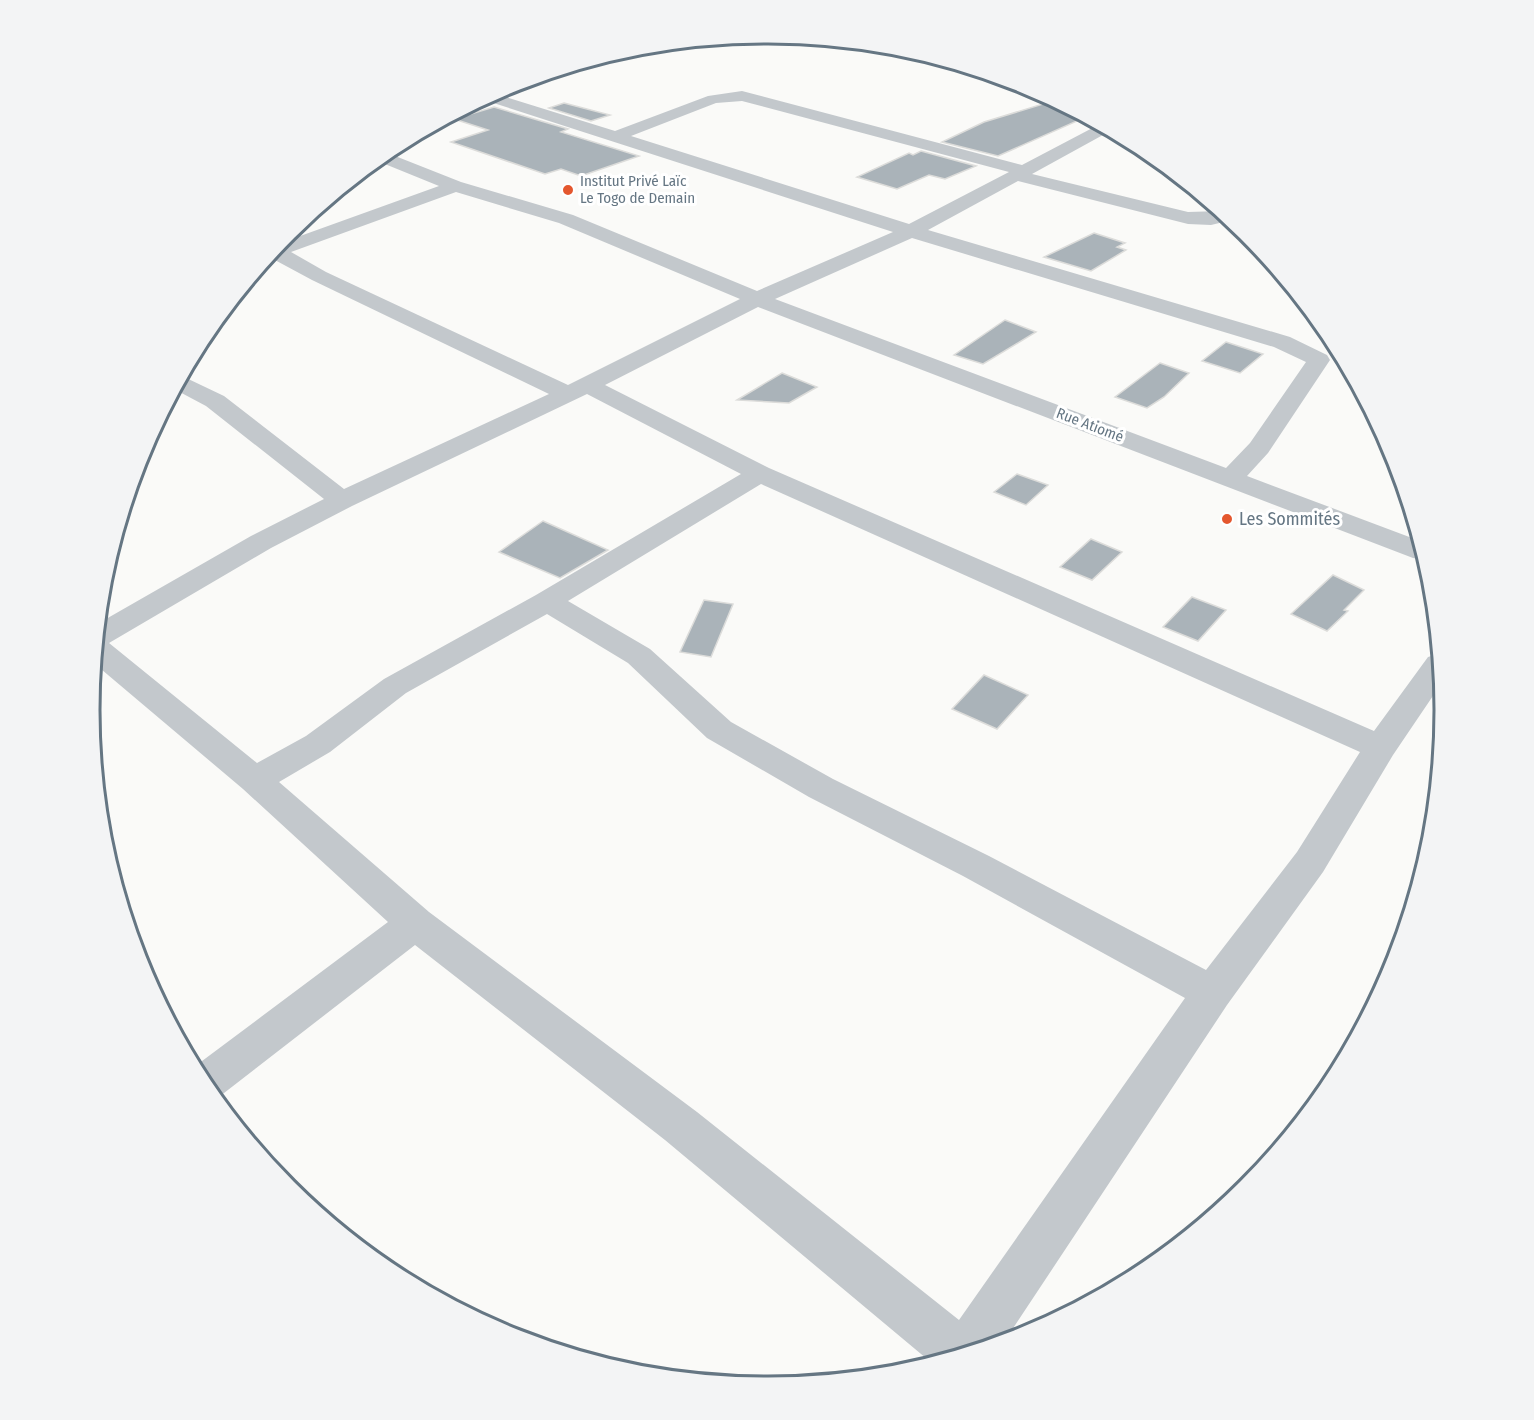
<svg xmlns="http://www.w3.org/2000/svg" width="1534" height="1420" font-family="'Fira Sans Condensed',sans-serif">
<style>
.building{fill:#aab3b9;stroke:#dcdcda;stroke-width:1.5}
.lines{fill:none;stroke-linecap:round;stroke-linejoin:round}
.path{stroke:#bbbfc2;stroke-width:1.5;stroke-dasharray:1.5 1.5;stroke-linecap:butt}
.minor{fill:#c3c8cc;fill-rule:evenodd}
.poi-dot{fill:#e4572e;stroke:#fff;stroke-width:2}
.labels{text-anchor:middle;stroke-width:6;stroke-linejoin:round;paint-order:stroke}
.far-poi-label{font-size:15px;fill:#657683;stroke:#fff;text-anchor:start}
.far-street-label{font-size:15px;fill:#657683;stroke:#fff}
.poi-label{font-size:18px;fill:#657683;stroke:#fff;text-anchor:start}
.rim{fill:none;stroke:#657683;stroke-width:3}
</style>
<rect width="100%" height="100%" fill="#fafaf8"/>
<path class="building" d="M1056,100L1086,117L998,156L942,142L984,122Z
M564,103L610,115L591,121L549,108Z
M494,107L568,129L561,132L639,156L581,176L561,169L545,174L451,142L488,130L454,119Z
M921,151L976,166L945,179L929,175L897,189L857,177L909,153L913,155Z
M1094,233L1125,243L1117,247L1126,250L1091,271L1044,257Z
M1005,320L1036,332L983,364L954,355Z
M1226,342L1263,354L1240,373L1202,361Z
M1160,363L1189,373L1164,397L1147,408L1115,397Z
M782,373L817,387L789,403L737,400Z
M1017,474L1048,485L1026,505L994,492Z
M543,521L608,550L560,578L499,552Z
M1091,539L1122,552L1092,580L1060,567Z
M1333,575L1364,590L1344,610L1348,611L1327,631L1291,614Z
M1192,597L1226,610L1198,641L1163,627Z
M704,600L733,604L711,657L680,652Z
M984,675L1028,695L997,729L952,709Z"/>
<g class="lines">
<path class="path" d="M551,71L558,72"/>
<path class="minor" d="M742,91L1022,165L1100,124L1112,130L1032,174L1188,212L1221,211L1232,220L1211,225L1188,224L1018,181L928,230L1290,337L1327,355L1330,360L1268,453L1247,476L1420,541L1425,560L1413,558L758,307L605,385L769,468L1374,731L1428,657L1438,654L1441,684L1393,755L1323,872L1227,1005L1004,1342L933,1364L665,1140L415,945L215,1100L204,1086L194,1067L388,922L243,789L95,664L99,623L251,536L324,499L206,406L174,389L182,376L224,396L344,489L549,394L312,280L273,259L267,258L278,244L439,186L375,160L385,152L461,182L573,215L757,291L893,232L481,99L493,93L615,131L708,96ZM742,101L1009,172L909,224L631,136L716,103ZM456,192L559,223L740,299L568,385L326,272L291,252ZM912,238L1274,347L1306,362L1250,443L1226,468L775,299ZM587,394L741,474L536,595L384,679L306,736L257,763L109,643L271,548L352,506ZM761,484L1360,752L1297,852L1206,970L989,856L833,779L731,722L650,649L568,601ZM547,614L628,663L707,738L809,797L963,876L1185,998L959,1320L697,1112L429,912L279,782L330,752L406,693Z"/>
</g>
<g class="poi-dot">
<circle cx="568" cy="190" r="6"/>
<circle cx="1227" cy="519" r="6"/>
</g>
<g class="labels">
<g class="far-poi-label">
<text x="580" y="186">Institut Privé Laïc<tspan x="580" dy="17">Le Togo de Demain</tspan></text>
</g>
<g class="far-street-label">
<text transform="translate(1090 425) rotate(21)" y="5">Rue Atiomé</text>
</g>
<g class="poi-label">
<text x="1239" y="525">Les Sommités</text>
</g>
</g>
<path d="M0 0H1534V1420H0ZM766 44H768A666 666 0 0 1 1434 710V710A666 666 0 0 1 768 1376H766A666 666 0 0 1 100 710V710A666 666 0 0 1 766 44Z" fill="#f3f4f5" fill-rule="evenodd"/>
<path class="rim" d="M766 44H768A666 666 0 0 1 1434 710V710A666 666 0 0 1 768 1376H766A666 666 0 0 1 100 710V710A666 666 0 0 1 766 44Z"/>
</svg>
